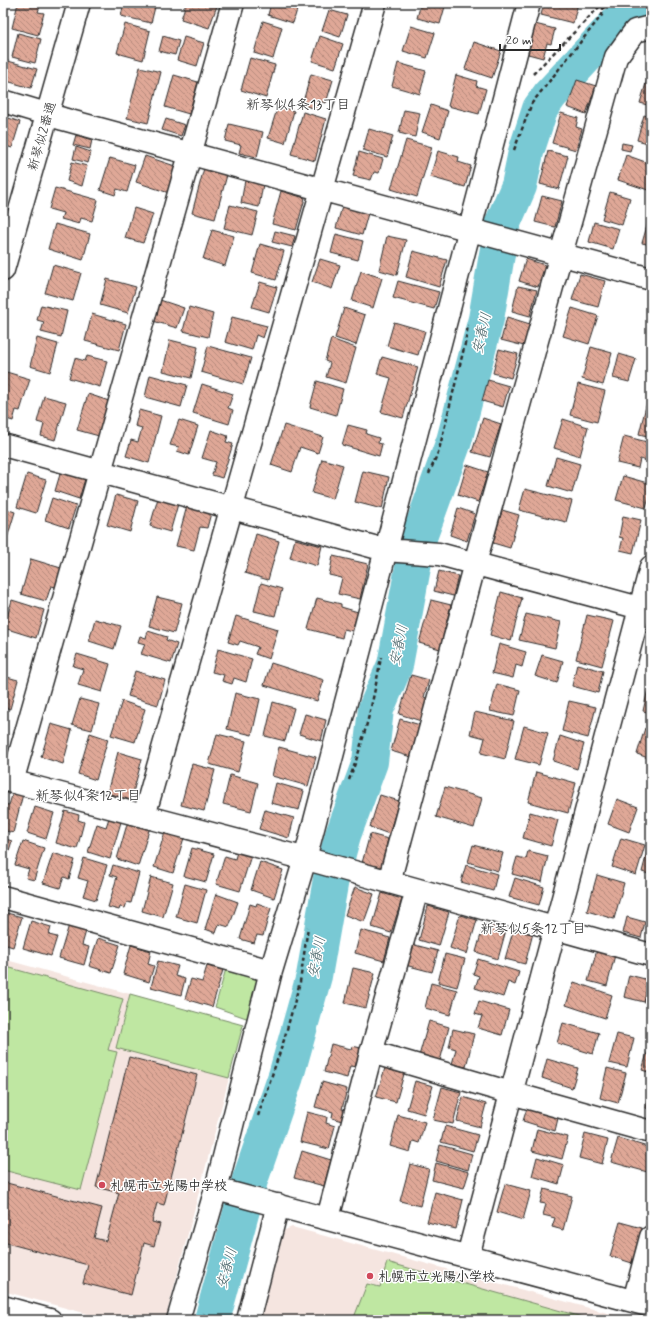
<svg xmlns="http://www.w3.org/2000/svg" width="654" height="1323" font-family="Mynerve,'Klee One',sans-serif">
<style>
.built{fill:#f5e5e0}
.green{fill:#bfe7a2;stroke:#758966}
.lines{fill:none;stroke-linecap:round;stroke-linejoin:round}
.river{stroke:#79c9d4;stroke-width:36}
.building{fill:url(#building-back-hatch);stroke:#2b2b2b}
.minor-casing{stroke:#2b2b2b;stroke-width:25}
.path{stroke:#2b2b2b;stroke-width:2.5;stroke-dasharray:4 3;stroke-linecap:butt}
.minor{stroke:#fff;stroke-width:22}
.poi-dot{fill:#d1495b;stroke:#fff;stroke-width:1.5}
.labels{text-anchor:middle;stroke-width:3;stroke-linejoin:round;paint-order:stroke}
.street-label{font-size:13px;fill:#2b2b2b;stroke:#fff}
.poi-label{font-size:13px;font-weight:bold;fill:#2b2b2b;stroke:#fff;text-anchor:start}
.neighbourhood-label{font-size:14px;fill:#2b2b2b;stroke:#fff}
.water-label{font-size:14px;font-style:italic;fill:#466266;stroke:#fff}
</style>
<defs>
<pattern id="building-back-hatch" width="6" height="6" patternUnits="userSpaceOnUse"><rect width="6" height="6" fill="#dfa897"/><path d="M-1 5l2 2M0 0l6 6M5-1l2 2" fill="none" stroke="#b5897b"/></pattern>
</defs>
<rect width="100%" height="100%" fill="#fff"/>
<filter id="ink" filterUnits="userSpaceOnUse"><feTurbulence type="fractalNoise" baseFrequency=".025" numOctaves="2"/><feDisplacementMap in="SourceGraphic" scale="8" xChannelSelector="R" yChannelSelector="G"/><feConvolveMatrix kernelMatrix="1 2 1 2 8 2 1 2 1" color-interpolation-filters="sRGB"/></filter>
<g filter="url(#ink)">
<path class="built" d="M3,959L243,1025L166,1317L161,1320H110L3,1291Z
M292,1227L633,1320H255L278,1233Z"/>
<path class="green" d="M227,965L262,975L249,1019L215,1007Z
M3,966L123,999L108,1050L117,1052L81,1190L3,1170Z
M130,994L243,1025L229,1078L116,1048Z
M387,1262L593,1320H353L367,1284L380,1287Z"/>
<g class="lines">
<path class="river" d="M212,1320L250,1180L286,1076L314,976L331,879L343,835L370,762L376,709L395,665L418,540L454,441L486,319L502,225L519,186L526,152L540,109L550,95L629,10L639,3"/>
</g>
<path class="building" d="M18,3H41L38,12L44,13L38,35L12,28Z
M124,3H156L151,23L121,16Z
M186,3H218L209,28L181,19Z
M271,3H299L293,23L268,15Z
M421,3H446L440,24L417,18Z
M544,3H578L573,23L541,15Z
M329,10L347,15L340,37L322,31Z
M263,21L282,27L273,59L254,53Z
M125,24L150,31L143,60L117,53Z
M535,24L555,29L551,44L547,43L543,58L528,54Z
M411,26L435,33L427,58L403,51Z
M18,33L41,39L35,63L12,57Z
M163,36L179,41L175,55L159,51Z
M320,36L343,44L335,68L312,61Z
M184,37L204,43L197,66L177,60Z
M474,42L501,51L492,78L465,69Z
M250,58L275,65L266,98L241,90Z
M8,61L37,69L31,88L3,80Z
M398,63L426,71L420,94L392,86Z
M140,67L161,72L148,123L127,118Z
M311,74L333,80L326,103L319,101L317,109L302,105Z
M174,75L198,82L189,114L165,107Z
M456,75L477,81L476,86L486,89L479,114L448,106Z
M648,77L651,78V106L640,103Z
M577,80L596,86L586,114L567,107Z
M431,105L448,111L440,138L422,132Z
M278,106L294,111L285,143L268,138Z
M404,110L420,113L415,137L399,133Z
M303,112L326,119L315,161L291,154Z
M561,113L578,118L576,127L582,129L576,150L552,143Z
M644,115L651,117V144L637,140Z
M3,116L20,122L12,148L3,145Z
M166,119L185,125L181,136L162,130Z
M229,124L263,132L257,157L239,153L241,145L225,141Z
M369,129L393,136L387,157L363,150Z
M76,135L92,140L90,149L73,145Z
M406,140L432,147L417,197L391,189Z
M622,143L632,145L630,151L621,149Z
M76,147L91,152L88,163L73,159Z
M438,151L459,157L458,162L471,166L465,187L430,177Z
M548,151L568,156L559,189L540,184Z
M359,152L383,159L379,173L374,172L371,180L353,176Z
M626,155L651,164V191L618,180Z
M145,156L178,167L169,193L136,182Z
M110,158L135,165L127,192L117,189L115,195L100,190Z
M72,162L87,166L82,186L67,181Z
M204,168L227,175L215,219L192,213Z
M245,180L263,184L259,207L241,203Z
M55,188L98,200L92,221L81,218L79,224L61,219L63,213L49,209Z
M281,191L305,198L296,230L272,224Z
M610,192L630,198L622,225L602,219Z
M542,196L562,201L555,227L535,222Z
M343,203L369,210L362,235L336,228Z
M230,205L258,212L252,235L224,228Z
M134,208L153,214L143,243L125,238Z
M651,212V245L642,243Z
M594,222L619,229L613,249L589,242Z
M55,224L90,234L83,260L48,249Z
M212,230L234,236L225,266L203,259Z
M275,231L295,236L292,247L272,242Z
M336,234L363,241L358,260L331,253Z
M387,236L406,240L397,275L379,270Z
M260,244L284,251L276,280L252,273Z
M413,251L447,260L439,287L406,277Z
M320,259L340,265L332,289L312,282Z
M526,259L545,265L538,287L519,281Z
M53,265L81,273L73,301L45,293Z
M361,271L382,278L373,308L352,301Z
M580,274L605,281L598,307L572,300Z
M107,279L136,287L128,313L100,305Z
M398,281L439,292L434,309L393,298Z
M260,282L277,287L269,312L252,307Z
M518,286L537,290L530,316L512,311Z
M160,300L184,308L177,328L153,321Z
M41,305L67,311L61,337L41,332L44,322L37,320Z
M189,307L213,314L208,337L183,331Z
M344,308L365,315L356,345L335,338Z
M572,308L598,316L589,344L563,336Z
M92,314L126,324L119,350L85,341Z
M232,317L267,326L263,338L256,335L252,350L225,342Z
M507,317L530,324L524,346L501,340Z
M394,322L425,331L418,355L387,346Z
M37,338L58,344L50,372L30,366Z
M331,339L356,348L346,383L326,377L330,363L325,361Z
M170,340L198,347L191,378L163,371Z
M208,346L251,358L243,384L201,372Z
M591,347L612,353L603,385L582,379Z
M499,349L518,354L511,378L493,373Z
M619,354L636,359L629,382L613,378Z
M87,356L107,361L100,387L69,378L75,358L85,361Z
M382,357L418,367L403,418L381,412L391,378L377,374Z
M3,371L30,379L20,411L16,410L13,421L3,418Z
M150,375L187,385L181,407L145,397Z
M488,380L509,386L503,407L482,401Z
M317,381L343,389L336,415L310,407Z
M202,384L233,394L228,408L233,410L229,424L193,413Z
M578,384L605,391L597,422L570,415Z
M88,394L109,401L99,436L77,430Z
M44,396L66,402L55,440L41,436L44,424L37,422Z
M647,402L651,403V437L639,434Z
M139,410L161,416L149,463L126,456L131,440L138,442L142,428L135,426Z
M483,418L501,424L490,457L472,452Z
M563,419L588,427L580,456L554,448Z
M179,420L198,426L189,455L177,451L179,447L170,445Z
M284,425L323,437L318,453L300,447L292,472L271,465Z
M348,425L367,430L366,434L379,438L378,443L382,444L379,456L342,445Z
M211,430L228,436L226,442L233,444L222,478L212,475L216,462L202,458Z
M624,436L651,443V462L640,459L638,468L617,463Z
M556,457L580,464L572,493L548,486Z
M322,459L343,465L333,499L312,493Z
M467,465L488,472L478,502L458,495Z
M61,471L85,479L79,499L55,491Z
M363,471L389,477L382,509L355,502Z
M27,474L46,480L36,513L17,507Z
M623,476L651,484V491L646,508L616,500Z
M525,489L572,501L566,522L519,510Z
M116,495L138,501L130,532L107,525Z
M52,498L76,506L69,528L45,520Z
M158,498L178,504L170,532L150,526Z
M187,506L211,513L207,528L200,527L194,550L176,546Z
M3,508L15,512L5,545L3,544Z
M458,508L475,514L467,541L450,535Z
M502,510L519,515L510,548L493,543Z
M623,516L641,520L633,553L620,550L623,538L619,537Z
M256,534L279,541L268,580L245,573Z
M295,539L322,546L317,566L290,558Z
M333,556L368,564L360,599L338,594L342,578L329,575Z
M31,559L61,568L56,587L51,586L46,601L21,594Z
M439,571L458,576L453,596L434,591Z
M261,583L282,589L275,616L254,611Z
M501,592L522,598L511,641L490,635Z
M157,597L182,603L174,633L149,626Z
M317,598L341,604V607L358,612L352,631L344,629L342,638L308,629Z
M12,600L44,610L36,638L4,628Z
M431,600L451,605L440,649L419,643Z
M526,614L561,622L555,648L519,640Z
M587,615L614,621L602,666L576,659Z
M236,616L278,629L269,659L255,654L258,647L240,641L238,645L228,642Z
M95,619L121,626L114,649L89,641Z
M148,631L167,637L166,640L177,644L171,663L141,654L145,644L138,642L140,636L146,638Z
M499,644L526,652L522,667L516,665L513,678L492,673Z
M218,649L252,659L246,682L234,678L232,684L222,681L224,675L212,672Z
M77,654L110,664L102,692L78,685L83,669L73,666Z
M542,655L563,661L557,683L535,676Z
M271,663L324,680L317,701L264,685Z
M577,664L603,671L598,693L572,686Z
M135,671L165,680L158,705L128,696Z
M411,675L429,680L424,697L428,699L421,721L399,714Z
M3,676L18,680L10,709L3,707Z
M497,684L520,690L514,716L490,711Z
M648,689L651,690V713L643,711Z
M235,693L260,699L252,735L227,729Z
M80,699L99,704L92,730L72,725Z
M122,701L145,709L135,742L111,735Z
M569,701L596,707L588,738L562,731Z
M273,702L294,708L285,741L265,736Z
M475,712L514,721L505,759L481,753L485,738L470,734Z
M305,714L326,720L321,741L299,734Z
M400,719L420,725L411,757L391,751Z
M51,724L72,730L63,764L41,757Z
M524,726L548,733L539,765L515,759Z
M645,728L651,730V759L637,754Z
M90,733L108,739L96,780L78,774Z
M217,734L246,741L238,772L209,764Z
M560,736L584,744L577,769L553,761Z
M279,747L316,757L308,786L272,776Z
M118,752L142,759L131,800L107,793Z
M192,764L215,770L204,811L181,805Z
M536,772L576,783L568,813L528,802Z
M230,775L258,783L251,811L223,804Z
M276,783L304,791L299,810L271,803Z
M445,787L482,798L474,828L436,817Z
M13,792L23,794L13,833L3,830V804L9,805Z
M380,795L399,801L389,834L370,827Z
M617,799L638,807L629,832L608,824Z
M35,807L54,813L46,839L27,833Z
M265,810L294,818L289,838L259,829Z
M65,811L79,815L78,820L84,822L77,849L56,843Z
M530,812L558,820L551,846L523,838Z
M109,818L121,822L110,859L88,852L97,824L106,827Z
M128,821L150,827L138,866L117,859Z
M165,832L184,838L173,873L154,867Z
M370,834L388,839L381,868L362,863Z
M3,838L12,841L3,870Z
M621,838L645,845L636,875L612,867Z
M23,841L44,848L34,880L26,878L29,869L15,865Z
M473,845L503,853L498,871L468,862Z
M192,848L214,854L206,882L184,876Z
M238,848L252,852L240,891L216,884L225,856L235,859Z
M648,849H651V881L647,880L649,874L642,872Z
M528,851L548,856L542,882L512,874L517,857L526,859Z
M53,853L75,860L69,879L64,877L60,888L43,883Z
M84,858L107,865L96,900L83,896L88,881L78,878Z
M260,862L283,870L274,898L251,890Z
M113,865L139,873L131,903L127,902L125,908L120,907L119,910L108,907L117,877L110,875Z
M466,865L497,874L493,891L461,882Z
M597,875L624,883L614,919L587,911Z
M151,877L173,883L163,917L142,911Z
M515,878L544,887L539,905L509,897Z
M185,884L206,890L197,923L176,917Z
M355,887L374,894L364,922L345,915Z
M382,893L402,899L391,933L372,927Z
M216,894L238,902L229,927L219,924L216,933L205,929Z
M257,903L271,908L263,936L257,935L254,943L240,939L250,904L256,906Z
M428,906L449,912L439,946L419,940Z
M3,912L22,917L13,947L3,944Z
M460,915L477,920L467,954L450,948Z
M627,917L645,922L641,938L623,933Z
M31,921L51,927L49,935L57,937L51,956L23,948Z
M484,924L506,930L498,959L476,952Z
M69,925L86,931L82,945L89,947L84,965L59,958Z
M514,928L533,933L525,964L505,959Z
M361,930L390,938L384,961L355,953Z
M98,938L120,945L111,973L89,966Z
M411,944L438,951L432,972L405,965Z
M131,945L151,951L148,964L154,966L149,982L123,974Z
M597,950L615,955L607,986L588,981Z
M445,954L465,959L457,987L438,982Z
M478,959L519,972L515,985L508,982L503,997L475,988L479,976L473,974Z
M158,961L178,966L175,976L185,979L181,995L151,987Z
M207,966L223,970L212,1007L185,999L191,979L202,982Z
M353,968L375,973L366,1008L345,1003Z
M629,975L649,980L644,1002L624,997Z
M574,982L612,995L605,1018L566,1005Z
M431,983L457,990L450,1015L425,1008Z
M479,1001L509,1010L502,1035L478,1028L482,1016L475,1014Z
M429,1021L449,1027L440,1061L419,1056Z
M563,1023L599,1033L593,1054L557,1043Z
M453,1029L474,1034L466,1067L452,1064L456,1049L449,1047Z
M617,1034L634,1038L627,1067L609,1063Z
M651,1040V1073L642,1070Z
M331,1044L351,1049L352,1046L361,1048L356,1067L350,1066L347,1078L324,1072Z
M129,1057L197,1075L164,1205L157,1203L152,1222L160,1224L154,1246L144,1243L131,1295L83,1283L88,1265L3,1242V1182L102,1208L94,1238L106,1241L119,1193L96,1187Z
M547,1059L578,1068L572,1088L542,1078Z
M385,1068L404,1074L396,1102L376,1097Z
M607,1068L626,1073L618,1103L600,1098Z
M415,1081L433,1086L424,1114L407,1109Z
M322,1082L347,1089L342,1109L348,1111L345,1122L332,1118L333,1112L315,1107Z
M442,1087L461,1092L453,1124L433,1120Z
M651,1087V1110L646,1108Z
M463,1097L486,1104L480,1127L457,1121Z
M528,1105L559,1114L555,1131L523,1121Z
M307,1112L327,1117L326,1123L335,1126L329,1149L300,1142Z
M398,1115L425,1122L419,1143L413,1141L410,1152L390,1146Z
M445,1126L478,1135L473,1151L441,1142Z
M537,1129L568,1137L562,1159L532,1151Z
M585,1134L608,1140L602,1164L579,1158Z
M618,1138L651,1148V1173L611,1162Z
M440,1145L472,1154L468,1170L436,1161Z
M302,1151L331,1160L324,1186L294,1178Z
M537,1157L564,1165L559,1184L532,1176Z
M436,1163L469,1172L464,1188L432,1180Z
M410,1164L429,1169L420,1206L400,1201Z
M505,1184L531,1191L523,1220L497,1212Z
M544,1189L572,1196L563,1230L552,1227L555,1218L543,1215L546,1204L540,1203Z
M435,1192L463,1200L456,1229L427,1222Z
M620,1222L642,1228L632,1263L610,1256Z"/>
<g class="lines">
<defs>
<path id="minor" d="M3,101L63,119L651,279
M3,270L79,3
M3,445L385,550L439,554L651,611
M3,779L318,862L651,955
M12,782L233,3
M144,816L375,3
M389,882L475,563L616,57L635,31L651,27
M3,897L271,971
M371,1052L511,1093L651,1132
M216,1189L651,1306
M328,1218L370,1057L417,890
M468,1256L651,567
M634,1301L651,1237
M3,1307L50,1320
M178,1320L216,1189L271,971L305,859L529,3
M248,1320L278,1205"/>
</defs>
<use href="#minor" class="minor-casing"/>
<path class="path" d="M533,74L603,3
M514,150L532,103L602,15L604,3
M429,474L439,450L465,344L468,325
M349,780C364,741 374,698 381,657
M258,1116L284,1040L300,982L308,927
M202,1320L204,1313"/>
<use href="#minor" class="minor"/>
</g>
</g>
<g class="poi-dot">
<circle cx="102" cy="1185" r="4"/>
<circle cx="370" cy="1276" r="4"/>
</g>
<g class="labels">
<g class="street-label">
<text transform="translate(41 136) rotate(-74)" y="5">新琴似2番通</text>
</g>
<g class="poi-label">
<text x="110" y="1190">札幌市立光陽中学校</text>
<text x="378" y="1281">札幌市立光陽小学校</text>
</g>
<g class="neighbourhood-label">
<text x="298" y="109">新琴似4条13丁目</text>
<text x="88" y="800">新琴似4条12丁目</text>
<text x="533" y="933">新琴似5条12丁目</text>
</g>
<g class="water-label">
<text transform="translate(481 333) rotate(-77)" y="5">安春川</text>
<text transform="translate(398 645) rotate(-78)" y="5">安春川</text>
<text transform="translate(316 957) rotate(-79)" y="5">安春川</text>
<text transform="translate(226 1268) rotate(-75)" y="5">安春川</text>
</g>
</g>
<rect width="654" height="1323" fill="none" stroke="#fff" stroke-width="16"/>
<rect x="8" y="8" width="638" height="1307" fill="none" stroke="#2b2b2b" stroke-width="1.5" filter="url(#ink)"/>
<path d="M500 44v6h60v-6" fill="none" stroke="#2b2b2b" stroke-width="2"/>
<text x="506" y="44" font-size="12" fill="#2b2b2b" stroke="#ffffff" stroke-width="3" paint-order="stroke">20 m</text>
</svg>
